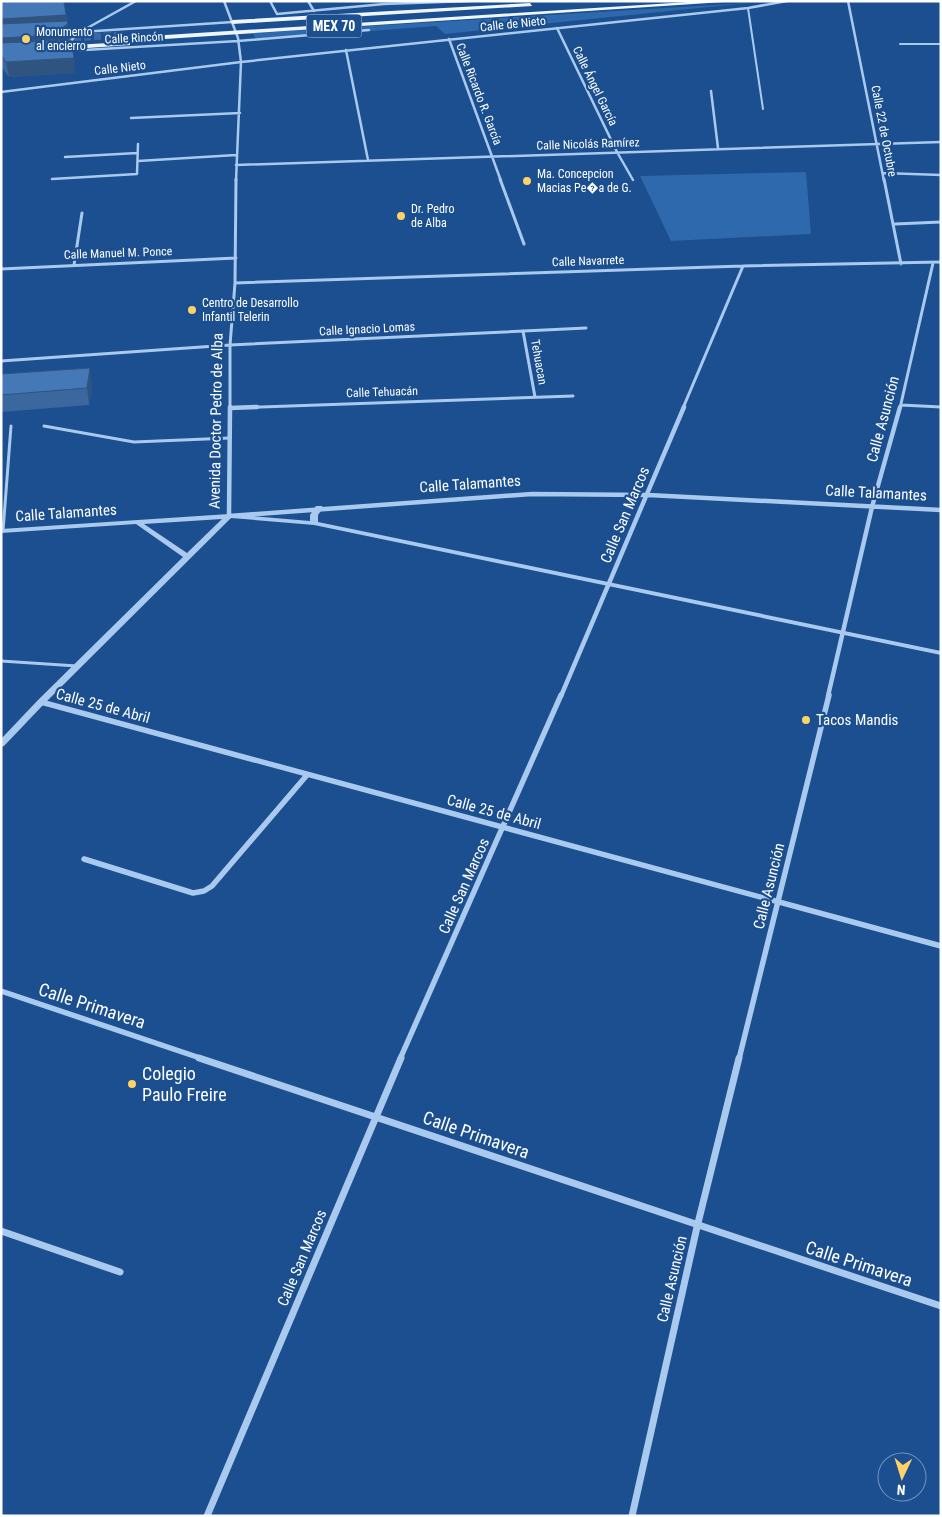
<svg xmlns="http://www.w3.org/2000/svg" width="942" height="1517" font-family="'Roboto Condensed',sans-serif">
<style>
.green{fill:#2e69ad}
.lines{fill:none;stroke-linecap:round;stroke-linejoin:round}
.primary-tunnel{stroke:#3d69a0;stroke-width:7;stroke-dasharray:7 3;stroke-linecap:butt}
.service-far1{stroke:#a9c9ee;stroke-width:2}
.service{stroke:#a9c9ee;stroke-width:3}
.pedestrian{stroke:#a9c9ee;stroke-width:2.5}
.minor-far4{stroke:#a9c9ee;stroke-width:2.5}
.minor-far3{stroke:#a9c9ee;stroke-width:3}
.minor-far2{stroke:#a9c9ee;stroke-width:4.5}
.minor-far1{stroke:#a9c9ee;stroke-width:5.5}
.minor{stroke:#a9c9ee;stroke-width:7}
.tertiary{fill:#a9c9ee;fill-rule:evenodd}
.primary{fill:#f0f6ff;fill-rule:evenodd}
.wall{fill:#3a679d}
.shaded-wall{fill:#305480}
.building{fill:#4478b7;stroke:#305480}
.poi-dot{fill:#ffd166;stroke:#1b4f8f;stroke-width:2}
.labels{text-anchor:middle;stroke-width:4.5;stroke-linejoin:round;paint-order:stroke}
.far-street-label{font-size:12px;fill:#fff;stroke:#1b4f8f}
.far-poi-label{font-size:12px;fill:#fff;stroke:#1b4f8f;text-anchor:start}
.shield{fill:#1b4f8f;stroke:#bbcadd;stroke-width:1}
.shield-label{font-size:14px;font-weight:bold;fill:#fff}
.street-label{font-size:15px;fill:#fff;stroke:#1b4f8f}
.poi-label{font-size:15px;fill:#fff;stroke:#1b4f8f;text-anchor:start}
.near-street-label{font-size:18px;fill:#fff;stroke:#1b4f8f}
.near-poi-label{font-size:18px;fill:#fff;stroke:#1b4f8f;text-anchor:start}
</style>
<rect width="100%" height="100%" fill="#1b4f8f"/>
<path class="green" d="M748,3L445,34L436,26L256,40L253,33Z
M806,172L811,234L671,241L640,176Z"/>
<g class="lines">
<path class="primary-tunnel" d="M54,39L121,35"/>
<path class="service-far1" d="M748,8L763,109
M900,44H941"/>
<path class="service" d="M44,426L134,442L230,438
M3,531L11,426
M1,661L77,666"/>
<path class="pedestrian" d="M270,1L277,14L384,4L470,1
M308,1L314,11
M65,33L233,22
M238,41L369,30
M66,45L80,32"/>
<path class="minor-far4" d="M224,1L238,38L241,62L236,181
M848,1L884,181
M557,28L617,152L633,180
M80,32L136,1
M449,39L501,181
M346,50L368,160
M67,51L238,41
M711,91L718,148
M1,92L241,62L748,8L787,1
M131,118L240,113
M65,157L137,153
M138,161L236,155
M236,165L941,142
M883,173L941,175
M52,179L137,174L138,144"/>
<path class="minor-far3" d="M500,179L524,244
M884,179L901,264
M895,224L941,222
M74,265L82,213
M1,269L236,258
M235,283L743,266L941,262
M523,331L535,397
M1,361L230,345L586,328
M901,405L941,407
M230,408V345L235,283L236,179
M230,408L573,396
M683,408L743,266
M900,408L933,263"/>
<path class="minor-far2" d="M230,407L229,516L532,494L648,495L941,510
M230,408L257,407
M561,696L684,407
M828,696L872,507L900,407"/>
<path class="minor-far1" d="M41,702L941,946
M84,859L193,893L204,891L212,886L307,775
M1,991L203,1059
M400,1059L561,695
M739,1059L829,695"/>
<path class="minor" d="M199,1058L941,1306
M1,1231L120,1272
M207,1516L401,1058
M632,1516L697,1227L739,1058"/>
<path class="tertiary" d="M316,506H322L323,508L318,515V522L941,651V655L314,525L231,518L44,704L4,746L1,747V739L38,700L183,557L136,524L1,533V529L229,514L310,521V515ZM222,519L187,553L144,524Z"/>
<path class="primary" d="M704,1H739L119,42L116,40L119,38Z
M530,3L532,6L233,24L230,22L233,20Z
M128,42L130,43V45L73,49L70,47L73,45Z"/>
</g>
<path class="wall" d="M1,1L64,2L70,38L67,40L75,73L9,77L1,66Z
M1,374L92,385L89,405L1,412Z"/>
<path class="shaded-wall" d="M66,15L70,38L57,49L1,53V19Z
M74,58L75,73L9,77L6,62Z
M90,368L92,385L89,405L87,388Z
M1,467L3,477L1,489Z"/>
<path class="building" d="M1,1H61L64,2L66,15L1,19Z
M67,21L68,23L55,35L1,38V24Z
M71,40L74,58L6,62L1,55V43Z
M90,368L87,388L1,395V374Z"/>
<g class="poi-dot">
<circle cx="26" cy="39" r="5"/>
<circle cx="527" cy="181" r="5"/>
<circle cx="401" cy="216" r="5"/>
<circle cx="192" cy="310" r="5"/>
<circle cx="806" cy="720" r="5"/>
<circle cx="132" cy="1084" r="5"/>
</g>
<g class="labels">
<g class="far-street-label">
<text transform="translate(513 24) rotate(-6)" y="4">Calle de Nieto</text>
<text transform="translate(134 38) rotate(-3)" y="4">Calle Rincón</text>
<text transform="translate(120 68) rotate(-7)" y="4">Calle Nieto</text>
<text transform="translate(595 86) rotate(64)" y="4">Calle Ángel García</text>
<text transform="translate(479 94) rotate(69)" y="4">Calle Ricardo R. García</text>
<text transform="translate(884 131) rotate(79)" y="4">Calle 22 de Octubre</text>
<text transform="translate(588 144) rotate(-2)" y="4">Calle Nicolás Ramírez</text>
<text transform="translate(118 253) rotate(-2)" y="4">Calle Manuel M. Ponce</text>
<text transform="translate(588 261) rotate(-2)" y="4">Calle Navarrete</text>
<text transform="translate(367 329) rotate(-3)" y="4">Calle Ignacio Lomas</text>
<text transform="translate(539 362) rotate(80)" y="4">Tehuacan</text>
<text transform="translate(382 392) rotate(-2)" y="4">Calle Tehuacán</text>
</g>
<g class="far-poi-label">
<text x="36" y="36">Monumento<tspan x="36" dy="14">al encierro</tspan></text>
<text x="537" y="178">Ma. Concepcion<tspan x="537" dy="14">Macias Pe�a de G.</tspan></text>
<text x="411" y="213">Dr. Pedro<tspan x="411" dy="14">de Alba</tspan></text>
<text x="202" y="307">Centro de Desarrollo<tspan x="202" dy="14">Infantil Telerin</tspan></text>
</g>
<rect class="shield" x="306.5" y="14.5" width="55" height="23" rx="4"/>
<g class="shield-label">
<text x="334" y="31">MEX 70</text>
</g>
<g class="street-label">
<text transform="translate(883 419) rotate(-75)" y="5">Calle Asunción</text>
<text transform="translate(216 421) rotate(-89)" y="5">Avenida Doctor Pedro de Alba</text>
<text transform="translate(470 484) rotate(-4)" y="5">Calle Talamantes</text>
<text transform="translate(876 493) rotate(3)" y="5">Calle Talamantes</text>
<text transform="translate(66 513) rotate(-4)" y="5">Calle Talamantes</text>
<text transform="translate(625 515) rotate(-67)" y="5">Calle San Marcos</text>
<text transform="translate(103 706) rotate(15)" y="5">Calle 25 de Abril</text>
<text transform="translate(494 812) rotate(15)" y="5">Calle 25 de Abril</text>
<text transform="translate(464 886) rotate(-66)" y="5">Calle San Marcos</text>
<text transform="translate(769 886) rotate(-76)" y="5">Calle Asunción</text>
<text transform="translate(302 1258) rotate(-67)" y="5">Calle San Marcos</text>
<text transform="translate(672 1279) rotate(-77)" y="5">Calle Asunción</text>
</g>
<g class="poi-label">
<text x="816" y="725">Tacos Mandis</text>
</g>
<g class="near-street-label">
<text transform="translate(92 1006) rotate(18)" y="6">Calle Primavera</text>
<text transform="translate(476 1135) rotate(19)" y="6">Calle Primavera</text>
<text transform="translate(859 1264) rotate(18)" y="6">Calle Primavera</text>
</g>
<g class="near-poi-label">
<text x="142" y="1080">Colegio<tspan x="142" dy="21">Paulo Freire</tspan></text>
</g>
</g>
<rect width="942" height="1517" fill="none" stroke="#ffffff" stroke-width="5"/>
<g transform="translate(902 1477) rotate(184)"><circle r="24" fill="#1b4f8f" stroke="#7695bc"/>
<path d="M0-4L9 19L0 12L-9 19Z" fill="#ffd166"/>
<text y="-8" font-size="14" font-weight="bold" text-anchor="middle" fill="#ffffff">N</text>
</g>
</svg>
